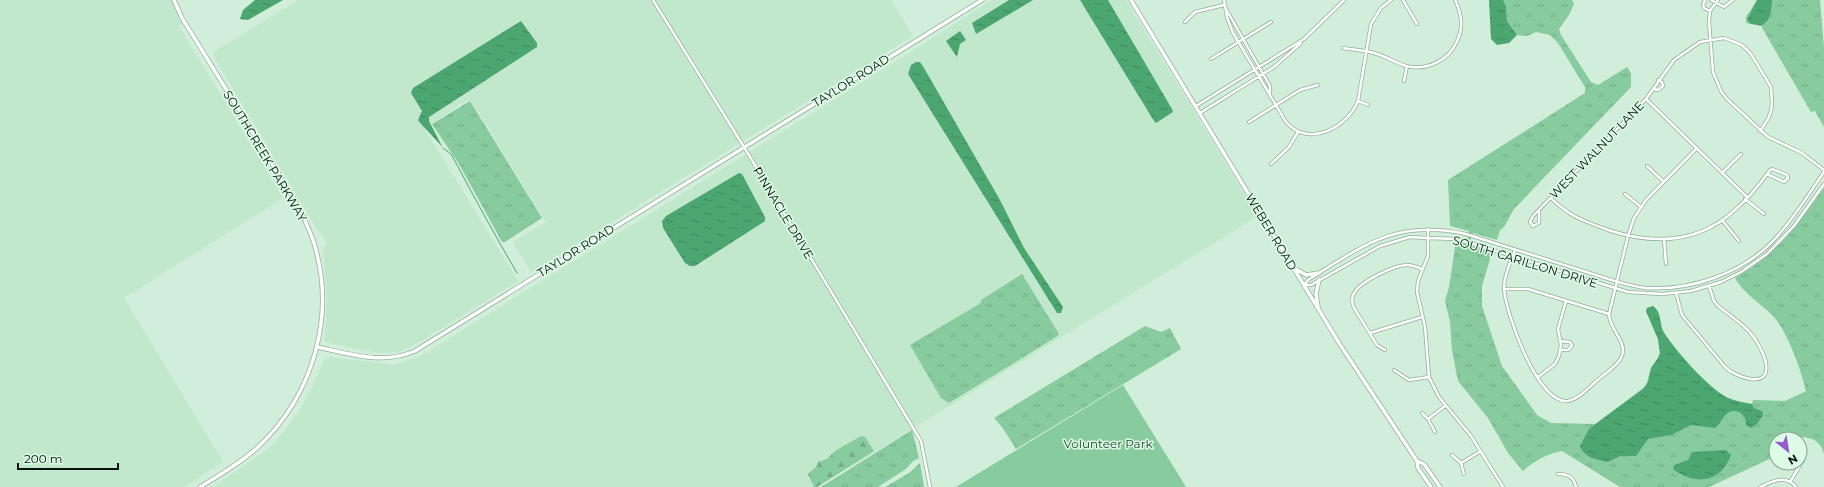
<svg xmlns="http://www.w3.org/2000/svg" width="1824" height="487" font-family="Montserrat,sans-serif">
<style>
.built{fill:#c1e7cc}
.grass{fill:url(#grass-tufts)}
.forest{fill:url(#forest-firs)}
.park{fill:#88cb9f}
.water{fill:url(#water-ripples)}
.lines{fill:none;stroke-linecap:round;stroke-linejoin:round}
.stream{stroke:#4ca670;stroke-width:1}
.street-casing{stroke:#92af9b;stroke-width:4}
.secondary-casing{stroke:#92af9b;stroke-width:5}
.street{stroke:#fff;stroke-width:2.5}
.secondary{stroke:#fff;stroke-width:3.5}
.labels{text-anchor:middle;stroke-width:3;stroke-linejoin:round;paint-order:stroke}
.street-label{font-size:12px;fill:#07110a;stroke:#ddfce6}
.park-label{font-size:12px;fill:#193f28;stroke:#ddfce6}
</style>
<defs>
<pattern id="grass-tufts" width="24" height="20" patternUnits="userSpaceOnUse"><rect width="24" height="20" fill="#88cb9f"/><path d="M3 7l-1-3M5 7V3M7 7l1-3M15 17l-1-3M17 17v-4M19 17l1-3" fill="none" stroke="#74ad88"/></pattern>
<pattern id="forest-firs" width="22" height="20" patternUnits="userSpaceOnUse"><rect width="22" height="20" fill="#88cb9f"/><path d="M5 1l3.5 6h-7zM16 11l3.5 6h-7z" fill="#74ad88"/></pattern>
<pattern id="water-ripples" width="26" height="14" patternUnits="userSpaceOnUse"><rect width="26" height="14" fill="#4ca670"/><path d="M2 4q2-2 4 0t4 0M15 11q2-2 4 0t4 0" fill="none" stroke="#3d865a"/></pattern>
</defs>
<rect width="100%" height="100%" fill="#d0eed9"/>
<path class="built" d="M0,0H173L184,23L179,26L283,198L124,298L223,462L184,487H0Z
M298,0H891L913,36L531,272L513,242L546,222L470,99L424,128L518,281L423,340L399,352L379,353L324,342L327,305L323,248L328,244L311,220L212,53Z
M992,0H1126L1258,216L818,487H213L267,450L278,439L299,411L312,387L324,361L327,359L331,357L394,365L421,356L911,52Z"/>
<path class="grass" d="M1503,0H1572L1574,4L1569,15L1559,29L1561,35L1591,82L1598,85L1627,67L1631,73V87L1514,209L1504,227L1500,230L1497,240L1473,233L1469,244L1492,252L1482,286V306L1502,366L1537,415L1551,423L1595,424L1646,386L1651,368L1658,358L1660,353L1658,339L1646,311L1647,308L1653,306C1662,313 1659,322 1663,331C1673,349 1710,390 1728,398C1735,401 1744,402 1752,404L1753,400L1785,401L1806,391C1802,372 1786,328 1772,315C1759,302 1744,294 1735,278C1778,253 1796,227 1824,188V454C1818,430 1793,439 1776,439V456L1709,487H1620L1562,451C1549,453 1532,462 1523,471L1508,453L1488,418L1458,381L1452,350L1450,322L1445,301L1449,287L1456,241L1466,244L1469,231L1450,226L1448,180L1585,93V87L1558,43L1550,35L1536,32L1527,36L1517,35L1507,21L1506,6Z
M1757,0H1820L1824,48V127L1815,111L1811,112L1761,26L1746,23V17Z
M470,101L542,218L505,242H502L459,164L432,124Z
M1022,274L1059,334L1056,337L949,403L941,398L910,345L981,303V300Z
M1145,326L1161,332L1170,328L1181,349L1016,449L1002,427L994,418Z
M912,430L919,458L913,461L906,469L878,487H821Z
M920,463L924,487H885L909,473Z"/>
<path class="forest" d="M861,436L865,437L874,451L817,487H814L808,474L817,466L818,462L827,459L835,451Z"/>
<path class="park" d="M1123,385L1186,487H956Z"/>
<path class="water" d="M255,0H283L248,20L240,19L243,10Z
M1009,0H1033L976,34L972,23Z
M1080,0H1108L1172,109L1173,112L1156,123L1154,121Z
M1489,0H1503L1506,6L1507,21L1517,35L1509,43L1497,45L1491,39Z
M1757,0H1772C1771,9 1772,20 1762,25L1751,24L1747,20Z
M521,21L537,43V47L429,117V121L443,148C439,142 420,124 418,120L422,111L411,93L413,88Z
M960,31L966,40L960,44L957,57L946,41Z
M916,62H920L924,68L1000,200L1024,248L1063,307L1061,313H1057L908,74L911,65Z
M739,173L742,174L765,217V221L695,266H690L685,263L663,228L662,221L666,216Z
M1653,306C1662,313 1659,322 1663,331C1673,348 1710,390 1728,398C1735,401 1744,403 1752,404L1754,408L1762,411L1763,415L1757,424L1751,428L1746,425C1746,419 1745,415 1739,412C1725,407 1723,422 1715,428L1691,425L1671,435L1648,439L1636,456H1620L1608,462C1597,460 1583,457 1580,446L1589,429L1643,389L1648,382L1651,368L1658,358L1660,353L1658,339L1646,311L1647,308Z
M1726,450L1731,455C1721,483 1695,486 1673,469L1674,465L1688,460L1692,452Z"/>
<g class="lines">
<path class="stream" d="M443,148L451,154L456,163C476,201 496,237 517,273"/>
<defs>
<path id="street" d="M653,0L744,147L912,426L921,441L930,487
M1224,0L1227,17L1233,33L1286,122C1308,148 1347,128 1358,101L1371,24L1381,8L1391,0
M1403,0L1417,24
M1705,0L1703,5L1704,8L1710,11
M1711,0L1724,7L1733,0
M1718,0L1710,11L1709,22L1713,72L1721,91L1727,99L1768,137L1802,153L1824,170
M1226,9L1270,86V94
M1185,22L1195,12L1224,5
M1343,48C1355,50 1366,50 1377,54C1387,57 1396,63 1406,66C1426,71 1449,61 1457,41C1464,27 1462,14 1455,0
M1211,59L1271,22
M1404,81L1407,66
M1654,89L1658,90L1663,86L1662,82L1658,80
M1646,99L1747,197
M1358,101L1368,105
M1196,106L1304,39L1344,0
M1200,113L1274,67L1301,43
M1249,122L1300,90L1318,85
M1271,164L1289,147L1298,132
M1647,166L1664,182
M1722,173L1741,154
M1625,194L1641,207
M1551,198C1570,217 1584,221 1608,230C1654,245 1699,244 1736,209C1749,198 1760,184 1770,170L1772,169L1787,175L1788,178L1784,182L1767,174
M1745,199L1764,214
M1539,211V223L1533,226L1530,222L1533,216L1646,99L1674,60L1700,42L1724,38L1742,45L1751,54L1771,87L1772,103L1771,111L1768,119L1760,131
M1722,220L1739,241
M1428,229V256L1418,281L1417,292L1425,327L1429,377L1439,397L1471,436L1503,487
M1664,239L1666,264
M1515,250C1511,262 1504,274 1504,288C1505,312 1538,405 1568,401C1580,399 1591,385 1600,378C1609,370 1622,363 1623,351C1624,339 1609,328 1609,314L1628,236L1634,218L1646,200L1696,149
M1304,285L1308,280C1364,245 1396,219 1466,234L1618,282C1626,284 1636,287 1645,288C1690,291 1741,274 1773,241C1793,220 1808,195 1824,172
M1304,285H1311L1380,246L1410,237L1428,238L1456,239L1467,242L1628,292L1662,294L1691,291L1721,282L1741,272L1767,254L1794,226L1824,184
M1504,289H1528L1609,314
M1676,293L1682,315L1725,367C1734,376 1770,391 1766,364C1765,357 1761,349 1758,344C1750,328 1732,317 1718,306L1714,301L1709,286
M1370,333L1422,317
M1560,341L1570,342L1572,346L1568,350H1561
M1385,350L1377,345L1354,308C1352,303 1351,299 1354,293C1360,282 1394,265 1407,265C1412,265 1417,267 1422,269
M1394,370L1409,380L1429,377
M1538,377L1555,364L1559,356L1561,345L1558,329L1566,301
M1422,413L1428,419L1435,432
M1428,419L1445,406
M1452,455L1461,463L1464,474
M1461,463L1481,451
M1558,474C1568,474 1574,477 1576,487
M1790,482L1803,460
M1760,487C1773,481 1786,474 1796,487"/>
<path id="secondary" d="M174,0L182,18L294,199C301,212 308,226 313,240C337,314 314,395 257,448C240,463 220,475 200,487
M1131,0L1339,343L1417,461L1418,468L1431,487
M1294,268L1306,275L1319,273
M1318,307L1316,294L1319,280
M317,347C350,354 383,365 415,351L982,0
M1417,461L1424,464L1440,487"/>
</defs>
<use href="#street" class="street-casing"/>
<use href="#secondary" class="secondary-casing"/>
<use href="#street" class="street"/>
<use href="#secondary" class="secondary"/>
</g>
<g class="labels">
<g class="street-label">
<text transform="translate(851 81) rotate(-32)" y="4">TAYLOR ROAD</text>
<text transform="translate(1597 150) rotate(-46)" y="4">WEST WALNUT LANE</text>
<text transform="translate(265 156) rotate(59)" y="4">SOUTHCREEK PARKWAY</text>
<text transform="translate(783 213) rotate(59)" y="4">PINNACLE DRIVE</text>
<text transform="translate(1271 232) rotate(59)" y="4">WEBER ROAD</text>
<text transform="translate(576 251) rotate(-32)" y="4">TAYLOR ROAD</text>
<text transform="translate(1525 262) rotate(17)" y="4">SOUTH CARILLON DRIVE</text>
</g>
<g class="park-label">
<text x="1108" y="448">Volunteer Park</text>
</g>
</g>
<g transform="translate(1788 451) rotate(150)"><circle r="19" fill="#ddfce6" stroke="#879e8e"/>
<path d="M0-3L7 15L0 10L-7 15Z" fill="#975ad1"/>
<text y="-6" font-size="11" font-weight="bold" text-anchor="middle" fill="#07110a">N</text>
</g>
<path d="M18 463v6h100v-6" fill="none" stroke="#07110a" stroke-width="2"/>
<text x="24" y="463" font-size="12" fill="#07110a" stroke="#ddfce6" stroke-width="3" paint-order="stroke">200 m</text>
</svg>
